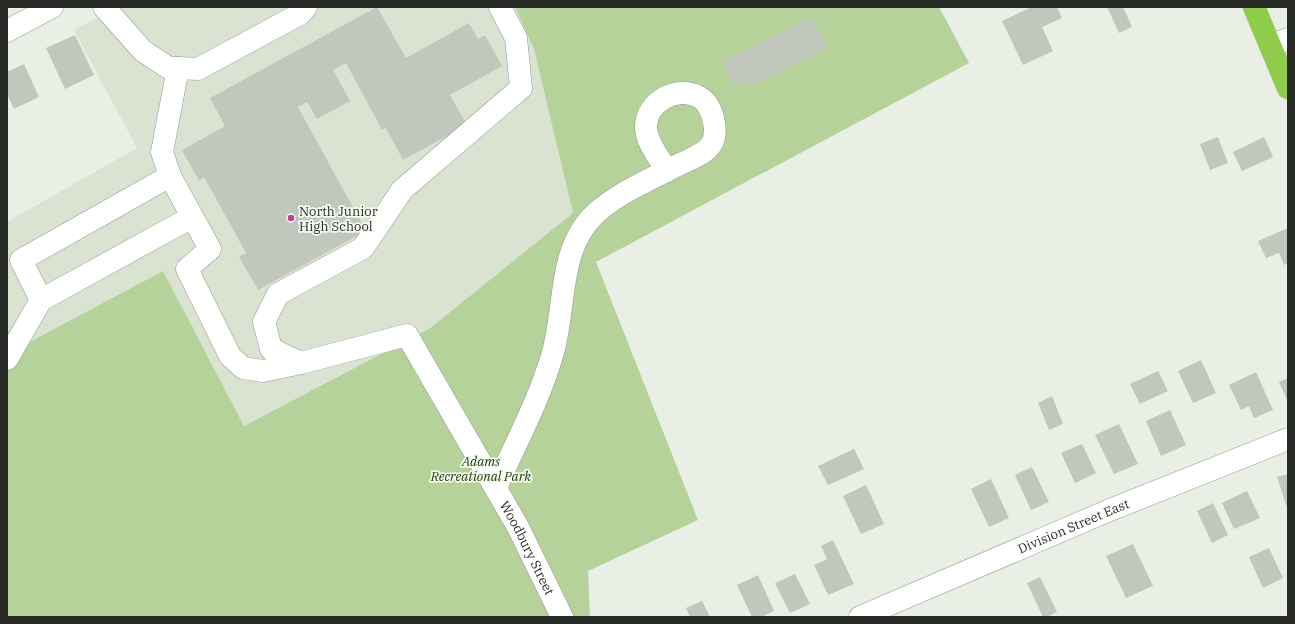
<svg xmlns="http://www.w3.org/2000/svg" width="1295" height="624" font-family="'IBM Plex Serif',serif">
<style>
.built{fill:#dae3d2}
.green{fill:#b4d29a}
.building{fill:#c2c7bd}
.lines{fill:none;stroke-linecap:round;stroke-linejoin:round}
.minor-casing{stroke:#959a90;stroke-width:23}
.highway-casing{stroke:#cbcccb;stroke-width:23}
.minor{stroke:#fff;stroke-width:22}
.highway{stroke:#8fcc4b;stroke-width:22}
.poi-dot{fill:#b84096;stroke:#f6fcf2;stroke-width:1.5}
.labels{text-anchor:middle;stroke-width:3.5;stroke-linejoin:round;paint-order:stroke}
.poi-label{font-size:13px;fill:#282a26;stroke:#f6fcf2;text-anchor:start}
.park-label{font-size:13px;font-style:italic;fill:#213507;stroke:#f6fcf2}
.street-label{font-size:13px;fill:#282a26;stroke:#f6fcf2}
</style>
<rect width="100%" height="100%" fill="#e9efe4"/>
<path class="built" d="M118,7H515L534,49L573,213L429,329L244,426L163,271L17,348L7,328V222L137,148L74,30Z"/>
<path class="green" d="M515,7H939L969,63L596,262L698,520L588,571L590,617H7V328L18,348L163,271L244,426L429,329L573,213L534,49Z"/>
<path class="building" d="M377,7L406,58L469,23L478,39L485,35L502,66L450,95L467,125L403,160L386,128L382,130L346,63L333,70L350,101L317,119L307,102L298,107L366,231L258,290L239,257L246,253L204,177L199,181L182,150L225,126L210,98Z
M1032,7H1057L1062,18L1042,27L1053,51L1023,65L1002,21Z
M1107,7H1123L1132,27L1119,33Z
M812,17L827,48L751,86L748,80L735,86L722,61Z
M75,35L94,75L65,89L46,48Z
M24,64L39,97L14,109L7,94V72Z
M1218,137L1228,163L1210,170L1200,144Z
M1264,137L1273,157L1242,171L1233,152Z
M1288,228V263L1284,265L1279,253L1266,258L1258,241Z
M1201,360L1216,393L1193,403L1178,371Z
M1158,371L1168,391L1140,404L1130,384Z
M1256,372L1273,410L1254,418L1249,406L1241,410L1229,385Z
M1288,378V399L1287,400L1279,382Z
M1052,396L1063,424L1049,430L1038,403Z
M1170,410L1186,445L1161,456L1146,421Z
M1119,424L1138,464L1114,474L1095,435Z
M1082,444L1096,473L1075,483L1061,453Z
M854,449L864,469L828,485L818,466Z
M1032,467L1049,502L1031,510L1015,475Z
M1288,474V511L1277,477Z
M991,479L1009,518L989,527L971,489Z
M866,485L884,524L861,534L843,496Z
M1247,491L1260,518L1234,529L1222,503Z
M1213,503L1228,535L1212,543L1197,511Z
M833,540L854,584L828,595L814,565L827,559L821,546Z
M1133,544L1153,586L1126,598L1106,556Z
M1269,548L1283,578L1263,588L1249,557Z
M795,574L810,604L790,613L775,583Z
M758,575L774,611L761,617H752L737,585Z
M1040,577L1057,612L1047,617H1043L1027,583Z
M702,601L710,617H690L686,608Z"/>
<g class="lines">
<defs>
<g id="minor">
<path d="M104,7L143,51L169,68H178L198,69L300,14L306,7"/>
<path id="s1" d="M500,7L516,38L521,88L402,190L363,248L278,294L264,322L271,349L301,363L407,335L518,527L562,617"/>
<path d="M7,31L52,7"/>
<path d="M1271,46L1288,39"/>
<path d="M178,68L162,152L170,176L210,249L187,269L230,356L243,368L263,371L301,363"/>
<path d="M41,300L21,260L170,176"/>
<path d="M7,359L41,300L192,217"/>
<path d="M496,488C512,450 533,413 546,374C550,363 554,351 556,339C565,297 561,246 595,214C618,193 649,180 676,166C686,161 703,155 710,146C720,134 713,105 699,97C678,85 646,101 646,127C646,142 660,159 667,171"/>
<path id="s2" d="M860,617L1110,510L1288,439"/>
</g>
<path id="highway" d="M1254,7L1288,88"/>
</defs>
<use href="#minor" class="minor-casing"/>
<use href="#highway" class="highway-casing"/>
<use href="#minor" class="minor"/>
<use href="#highway" class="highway"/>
</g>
<circle class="poi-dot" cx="291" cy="218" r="4"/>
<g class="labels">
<g class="poi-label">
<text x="299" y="216">North Junior<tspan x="299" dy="15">High School</tspan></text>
</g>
<g class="park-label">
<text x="481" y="466">Adams<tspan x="481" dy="15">Recreational Park</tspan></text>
</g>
<g class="street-label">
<text dy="5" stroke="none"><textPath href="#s2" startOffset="232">Division Street East</textPath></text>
<text dy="5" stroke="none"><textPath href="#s1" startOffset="855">Woodbury Street</textPath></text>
</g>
</g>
<rect width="1295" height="624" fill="none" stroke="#282a26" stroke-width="16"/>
</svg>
